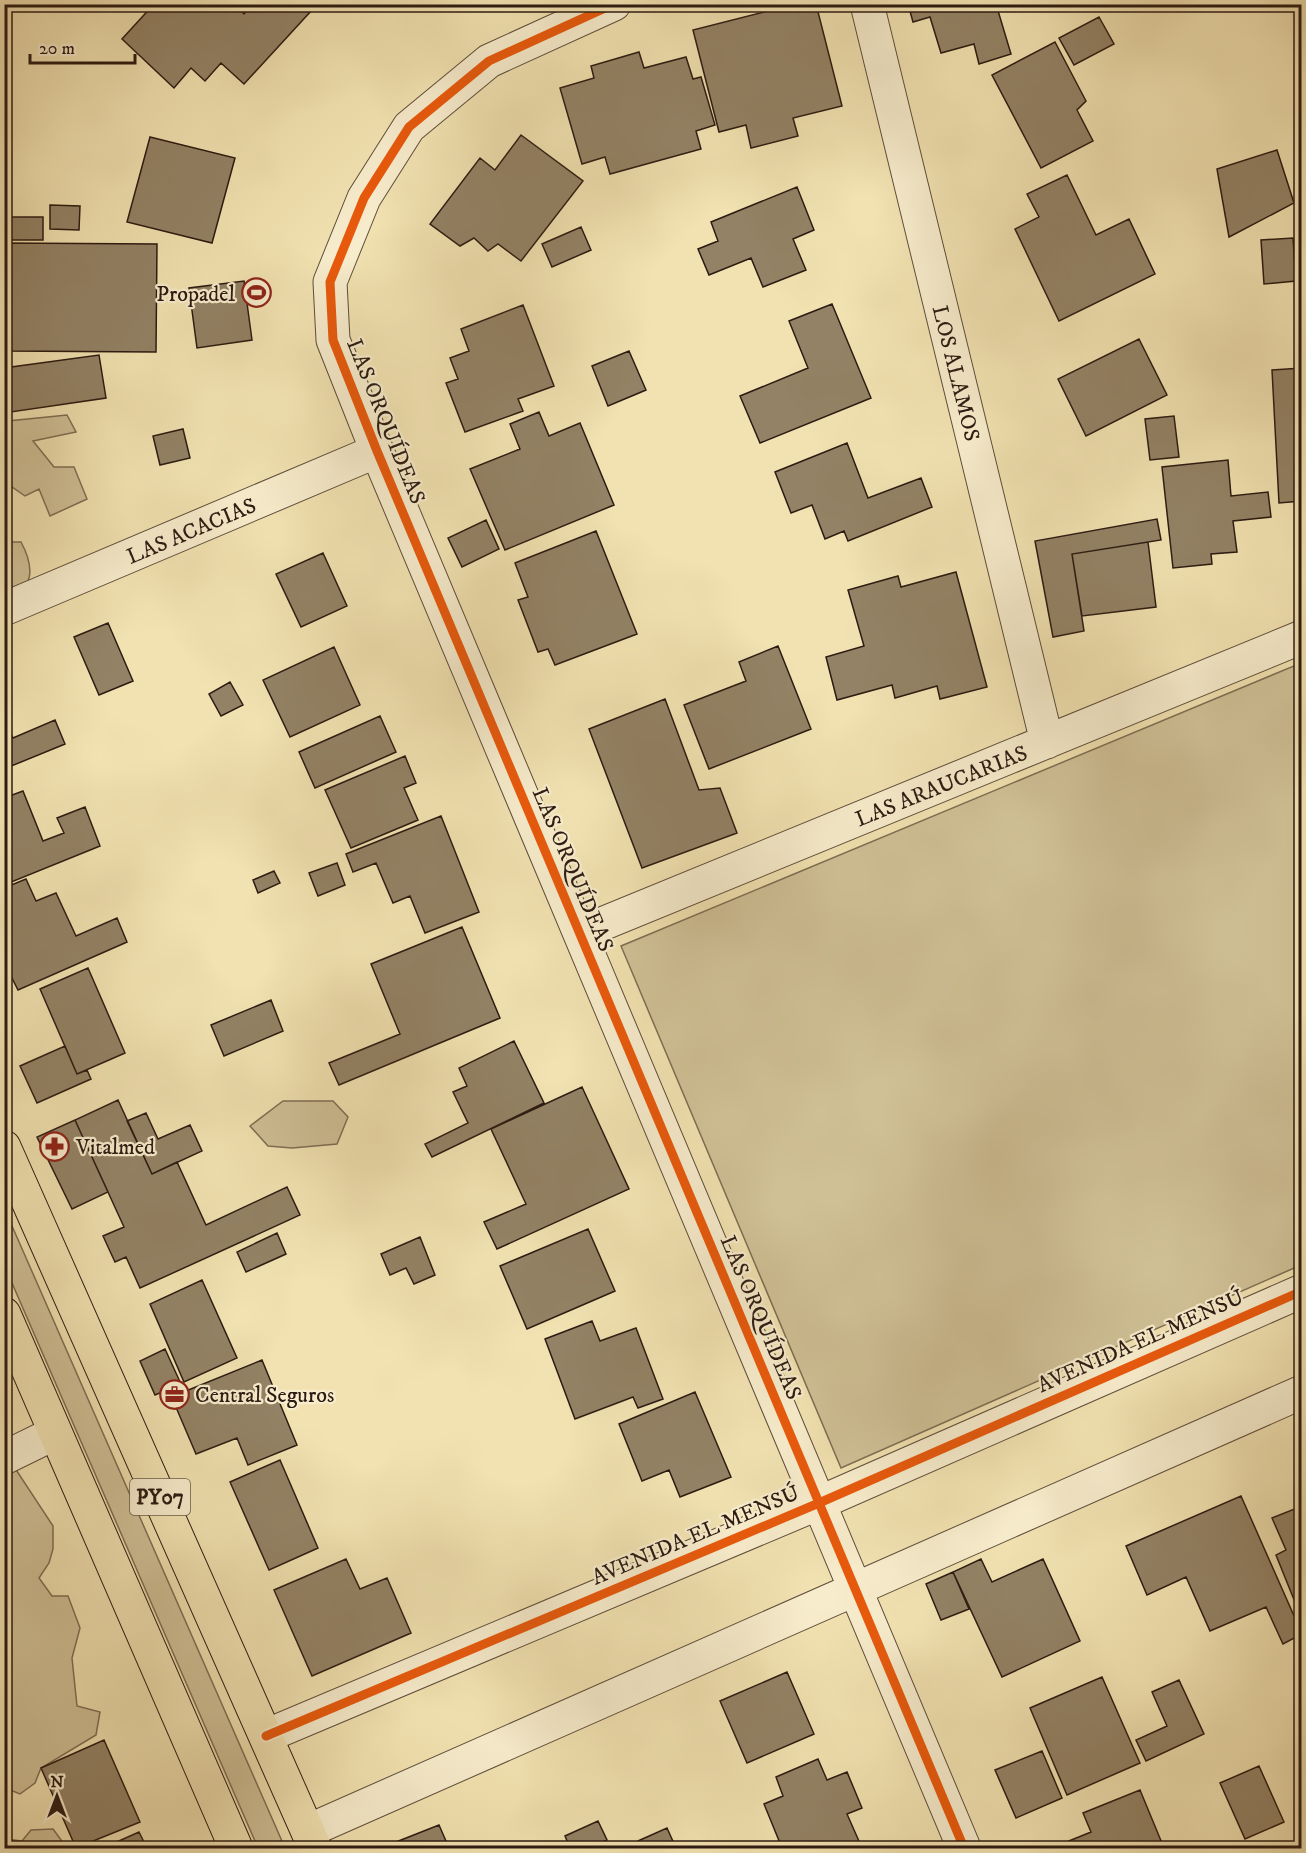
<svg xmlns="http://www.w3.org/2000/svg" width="1306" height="1853" font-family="'IM FELL DW Pica',serif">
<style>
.green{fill:#d0c096;stroke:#7e6e54;stroke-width:1.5}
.building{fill:#938265;stroke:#2c1b12;stroke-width:1.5}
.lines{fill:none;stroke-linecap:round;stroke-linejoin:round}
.minor-casing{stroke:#5e4d3a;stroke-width:35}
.major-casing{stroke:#2c1b12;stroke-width:35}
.minor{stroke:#f7eccc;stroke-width:33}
.major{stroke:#f2e2b1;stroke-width:33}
.cycleway-casing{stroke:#f7eccc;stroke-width:13}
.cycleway{stroke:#e8590c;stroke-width:9}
.labels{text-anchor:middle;stroke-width:4.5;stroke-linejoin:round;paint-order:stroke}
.shield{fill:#f7eccc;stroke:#695a4a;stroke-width:1.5}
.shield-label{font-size:21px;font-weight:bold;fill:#2c1b12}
.poi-label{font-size:22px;fill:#2c1b12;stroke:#f7eccc;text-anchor:start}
.street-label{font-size:22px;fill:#2c1b12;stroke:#f7eccc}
</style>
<rect width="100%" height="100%" fill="#f2e2b1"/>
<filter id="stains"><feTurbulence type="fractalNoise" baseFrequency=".00333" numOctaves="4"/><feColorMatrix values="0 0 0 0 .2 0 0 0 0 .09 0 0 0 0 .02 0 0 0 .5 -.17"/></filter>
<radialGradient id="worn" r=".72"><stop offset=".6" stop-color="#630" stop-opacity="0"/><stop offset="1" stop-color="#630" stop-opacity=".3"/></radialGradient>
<path class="green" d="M67,415L76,432L33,441L54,467H74L87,499L50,516L39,489L25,496L5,482V439L10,430L8,421Z
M4,542H21C34,566 36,591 4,599Z
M1301,663V1265L841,1468L621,946Z
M283,1101H333L348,1117L337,1144L292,1148L268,1146L250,1126Z
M4,1210H5L285,1848H258L5,1267Z
M7,1456L53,1526V1549L49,1563L39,1578L52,1596H68L80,1628L72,1658L77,1706L100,1712L96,1735L41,1768L35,1783L20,1794L5,1788L4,1457Z
M53,1829L67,1848H5V1840L6,1839L22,1841L31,1830Z"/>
<path class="building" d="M154,4H234L244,14L252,4H306L312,10L244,84L221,63L205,81L191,68L174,88L122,39Z
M796,4H816L842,106L793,118L798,136L751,148L746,125L719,132L693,30Z
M908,4H996L1011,54L979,64L974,44L941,53L930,17L913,22Z
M1099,17L1114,44L1074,65L1059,38Z
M1055,42L1086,101L1077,110L1093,141L1041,168L992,75Z
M639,52L644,68L686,57L693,79L701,77L715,125L696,131L701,149L610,174L605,157L582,164L560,88L594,78L591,66Z
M521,135L583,181L521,261L498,244L488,251L474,238L460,246L430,224L480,158L495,170Z
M150,137L235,158L212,243L127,222Z
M1277,150L1294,203L1229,237L1217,169Z
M1067,175L1096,235L1129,219L1155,274L1059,321L1015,229L1039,217L1027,194Z
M797,187L814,230L793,239L806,270L763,287L751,258L709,275L698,249L718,241L711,222Z
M50,205L80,206L79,230L50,229Z
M4,217H43V240H4Z
M581,227L591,250L552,267L542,244Z
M1293,238L1296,281L1264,284L1261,240Z
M4,243L157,244L156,352L4,351Z
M244,281L252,340L197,348L189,288Z
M832,304L871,398L760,443L740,396L808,368L789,321Z
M523,305L554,386L518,399L523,411L465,432L446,383L458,379L450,358L469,351L461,329Z
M1139,339L1167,395L1086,436L1058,379Z
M629,351L646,390L608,406L592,366Z
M99,355L106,398L4,413V368Z
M1302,368V501L1279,503L1272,370Z
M539,412L549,436L580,423L614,505L505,550L470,469L520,449L510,424Z
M1174,416L1179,457L1150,460L1145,419Z
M183,429L190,458L160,465L153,436Z
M847,443L868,498L921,478L932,507L848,541L844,531L825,539L812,505L791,513L775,472Z
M1228,460L1231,496L1268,492L1271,517L1233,521L1237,552L1211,554L1212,564L1173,568L1162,467Z
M1157,519L1161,540L1072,554L1084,631L1053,637L1035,541Z
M486,520L499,549L462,567L448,538Z
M596,531L637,634L555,665L548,649L538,652L518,600L528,597L515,563Z
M1148,542L1156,607L1082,616L1072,554Z
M323,553L347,606L301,627L276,574Z
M956,572L987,687L940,699L937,686L895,698L892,685L837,700L826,657L864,646L848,590L898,576L901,587Z
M108,623L133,681L99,695L74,637Z
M778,646L811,729L709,769L684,705L746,681L739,662Z
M334,647L360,705L290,737L263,680Z
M230,682L243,705L221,716L209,694Z
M665,699L699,790L720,788L737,833L642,868L589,729Z
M380,716L396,752L315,788L299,752Z
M4,719L13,738L55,720L65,744L4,769Z
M405,756L416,783L404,788L418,820L351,848L325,790Z
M23,791L43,841L64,833L57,818L85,807L100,846L4,885V798Z
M441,816L479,912L425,933L410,896L393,903L376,863L353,872L346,854Z
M337,863L345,885L318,896L309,873Z
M274,871L280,883L258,893L253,880Z
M26,879L36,901L56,893L76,936L117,918L127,942L18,990L4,962V888Z
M462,927L500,1018L339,1085L329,1063L400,1034L371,964Z
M88,968L125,1053L77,1074L40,989Z
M271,1000L283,1031L224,1056L211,1025Z
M514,1041L544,1103L432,1157L425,1144L468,1123L453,1092L467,1086L459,1068Z
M65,1046L77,1074L87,1070L91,1079L37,1103L20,1066Z
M582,1087L629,1189L497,1249L484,1222L526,1204L491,1129Z
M118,1100L152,1174L177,1162L206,1225L287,1187L300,1215L140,1288L126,1257L115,1262L103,1236L124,1227L75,1120Z
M146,1113L158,1139L190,1125L202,1151L152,1174L127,1121Z
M75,1120L108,1192L72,1209L37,1137Z
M588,1229L615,1291L527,1329L500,1266Z
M277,1233L286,1254L246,1272L237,1252Z
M420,1237L435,1275L414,1284L406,1268L390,1275L381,1254Z
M202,1280L237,1358L184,1382L150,1304Z
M592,1321L600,1341L636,1328L663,1399L638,1408L633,1397L575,1419L545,1339Z
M165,1349L181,1384L155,1395L140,1361Z
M262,1360L297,1445L248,1465L237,1438L196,1454L175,1405L184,1401L181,1393Z
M695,1392L731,1477L680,1497L669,1470L642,1481L619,1424Z
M280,1460L318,1548L269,1570L230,1482Z
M1241,1496L1302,1634L1283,1644L1266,1607L1210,1631L1186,1577L1147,1595L1126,1546Z
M1302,1506V1611L1299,1612L1276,1555L1286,1550L1272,1518Z
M346,1559L360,1589L387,1578L411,1633L312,1676L274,1590Z
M981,1559L992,1582L1043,1559L1080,1641L1002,1677L953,1572Z
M953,1572L969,1609L941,1620L926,1584Z
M787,1672L814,1734L747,1763L720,1701Z
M1102,1677L1140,1763L1067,1795L1030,1708Z
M1179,1680L1204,1734L1146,1761L1136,1740L1167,1726L1152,1692Z
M104,1740L140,1822L76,1848L41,1768Z
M1042,1751L1062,1798L1016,1818L995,1770Z
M818,1759L827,1780L847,1772L862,1808L847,1814L862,1848H782L764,1804L783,1796L776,1777Z
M1259,1766L1284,1822L1245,1839L1220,1783Z
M1140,1790L1164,1848H1060L1059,1845L1091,1832L1083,1813Z
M598,1821L607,1840L589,1848H570L565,1836Z
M439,1825L449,1848H393L391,1844Z
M667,1828L676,1848H641L638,1841Z
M139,1832L147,1848H103Z"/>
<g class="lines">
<defs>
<path id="minor" d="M614,4L489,61L409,127L364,198L330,282L333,340L377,451L964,1848
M867,4L1047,742
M4,609L377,451
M580,933L1302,637
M4,1458L55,1433
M266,1736L819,1503L1302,1291
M308,1831L1302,1392"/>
<path id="major" d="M4,1147L315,1848
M4,1314L236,1848"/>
</defs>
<use href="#minor" class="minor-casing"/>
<use href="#major" class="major-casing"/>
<use href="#minor" class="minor"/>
<use href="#major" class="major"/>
<defs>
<path id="cycleway" d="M614,4L489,61L409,127L364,198L330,282L333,340L377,451L964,1848
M266,1736L819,1503L1302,1291"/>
</defs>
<use href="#cycleway" class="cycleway-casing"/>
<use href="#cycleway" class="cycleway"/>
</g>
<defs>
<symbol id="stadium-ring" viewBox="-11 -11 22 22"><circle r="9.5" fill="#f7eccc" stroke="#8f2418" stroke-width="1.5"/><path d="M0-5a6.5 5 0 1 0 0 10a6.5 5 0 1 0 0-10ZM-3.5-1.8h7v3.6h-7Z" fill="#8f2418"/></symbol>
<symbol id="pharmacy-ring" viewBox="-11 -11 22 22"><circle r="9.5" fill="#f7eccc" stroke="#8f2418" stroke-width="1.5"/><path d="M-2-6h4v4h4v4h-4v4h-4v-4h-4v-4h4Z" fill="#8f2418"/></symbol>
<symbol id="office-ring" viewBox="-11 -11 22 22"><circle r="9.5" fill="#f7eccc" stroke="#8f2418" stroke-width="1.5"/><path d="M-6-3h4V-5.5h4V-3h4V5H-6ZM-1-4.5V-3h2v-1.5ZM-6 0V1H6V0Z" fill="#8f2418"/></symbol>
</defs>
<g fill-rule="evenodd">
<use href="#stadium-ring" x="240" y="276" width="33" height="33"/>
<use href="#pharmacy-ring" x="38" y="1130" width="33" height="33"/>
<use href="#office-ring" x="158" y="1378" width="33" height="33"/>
</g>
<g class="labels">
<rect class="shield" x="130" y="1479" width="60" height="36" rx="4.5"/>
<g class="shield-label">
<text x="160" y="1504">PY07</text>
</g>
<g class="poi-label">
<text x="235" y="301" text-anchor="end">Propadel</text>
<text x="76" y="1154">Vitalmed</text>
<text x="195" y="1402">Central Seguros</text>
</g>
<g class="street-label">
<text transform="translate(957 373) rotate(76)" y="8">LOS ALAMOS</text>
<text transform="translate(387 421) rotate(68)" y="8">LAS ORQUÍDEAS</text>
<text transform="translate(191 530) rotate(-23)" y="8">LAS ACACIAS</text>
<text transform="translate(941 785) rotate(-22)" y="8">LAS ARAUCARIAS</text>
<text transform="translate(574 869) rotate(67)" y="8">LAS ORQUÍDEAS</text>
<text transform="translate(762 1317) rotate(67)" y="8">LAS ORQUÍDEAS</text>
<text transform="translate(1140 1340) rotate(-24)" y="8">AVENIDA EL MENSÚ</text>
<text transform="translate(695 1534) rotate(-23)" y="8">AVENIDA EL MENSÚ</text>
</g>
</g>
<rect width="1306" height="1853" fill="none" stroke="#f2e2b1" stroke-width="24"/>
<rect x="6" y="6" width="1294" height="1841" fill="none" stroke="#2c1b12" stroke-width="3"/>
<rect x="12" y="12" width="1282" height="1829" fill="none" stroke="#2c1b12" stroke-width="1.5"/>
<g transform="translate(57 1796)" stroke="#f7eccc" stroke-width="4.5" paint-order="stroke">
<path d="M0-4.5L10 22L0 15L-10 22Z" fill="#2c1b12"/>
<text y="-9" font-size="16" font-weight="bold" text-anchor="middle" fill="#2c1b12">N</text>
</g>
<path d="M30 54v9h105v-9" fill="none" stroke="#2c1b12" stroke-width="3"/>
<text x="39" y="54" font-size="18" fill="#2c1b12" stroke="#f7eccc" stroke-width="4.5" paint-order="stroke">20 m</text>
<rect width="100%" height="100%" filter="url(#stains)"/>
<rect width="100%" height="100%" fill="url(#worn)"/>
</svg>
